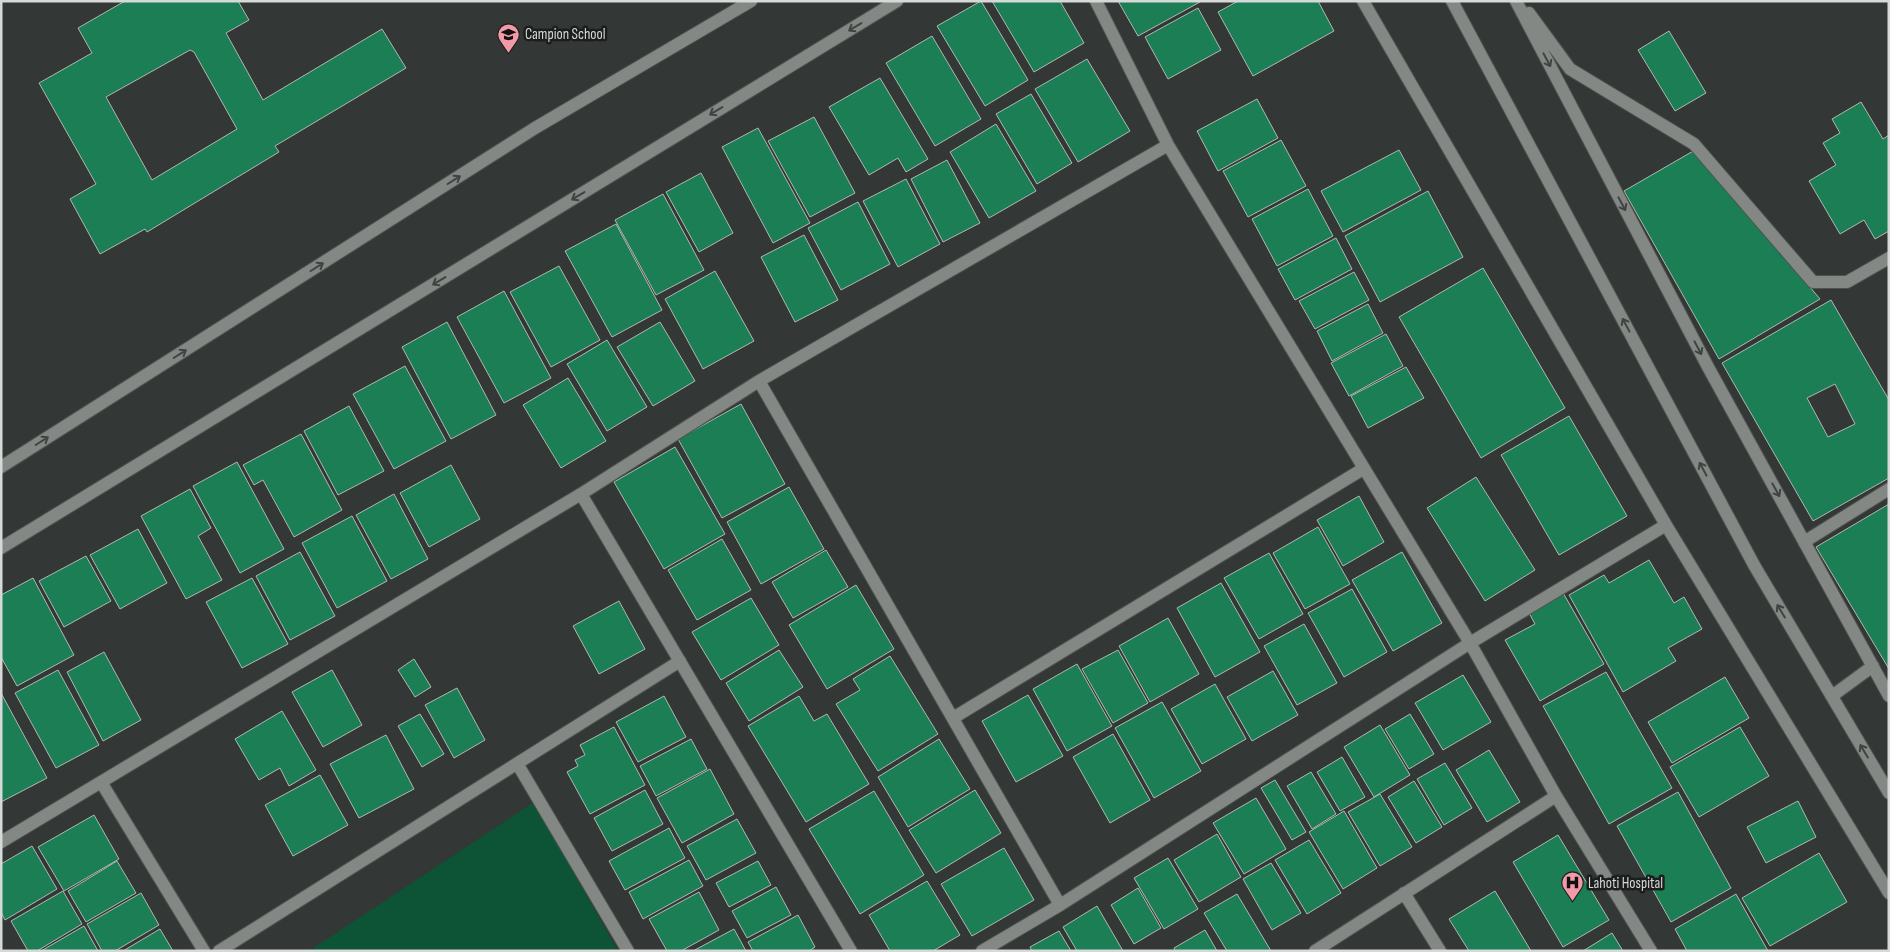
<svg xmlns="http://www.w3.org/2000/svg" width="1890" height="952" font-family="'Sofia Sans Condensed',sans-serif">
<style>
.green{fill:#0d5436}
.building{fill:#1b7e54;stroke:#b2b7b4;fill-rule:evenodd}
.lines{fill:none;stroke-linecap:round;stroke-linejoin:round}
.minor-casing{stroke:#4f5351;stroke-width:14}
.minor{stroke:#838885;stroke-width:12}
.oneway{stroke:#404341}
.labels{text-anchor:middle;stroke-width:5;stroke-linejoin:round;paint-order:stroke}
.poi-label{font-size:15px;fill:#d6d9d8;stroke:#1c1e1d;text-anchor:start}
</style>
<rect width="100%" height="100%" fill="#333735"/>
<path class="green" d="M534,802L618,951H309Z"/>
<path class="building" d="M125,1H238L249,20L226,33L263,100L382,29L406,68L275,146L279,152L147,232L145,229L100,254L70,199L96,184L39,83L92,53L78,28ZM190,50L194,52L237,129L152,180L106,97Z
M981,1L1028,80L985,106L937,26Z
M992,1H1060L1084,43L1034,72Z
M1118,1H1200V2L1138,36Z
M1238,1H1318L1334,31L1253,76L1218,12Z
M1198,8L1221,50L1168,79L1145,37Z
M1669,31L1706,93L1675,111L1638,50Z
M932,36L981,119L935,146L886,63Z
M1087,59L1130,131L1078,162L1035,89Z
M880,78L928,159L906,172L898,158L869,175L829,107Z
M1031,94L1072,163L1037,184L996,114Z
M1257,99L1278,138L1218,171L1197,131Z
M1861,102L1883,139L1889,135V231L1875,239L1864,220L1840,234L1809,181L1836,165L1823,143L1840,133L1832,119Z
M814,117L855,193L810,217L768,141Z
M996,124L1036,191L989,218L950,152Z
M758,128L810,223L773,243L722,147Z
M1281,140L1306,186L1248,217L1223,171Z
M1399,150L1421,190L1343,232L1321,191Z
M1695,150L1820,299L1719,359L1624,191Z
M947,160L980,223L943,242L911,179Z
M701,173L733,233L699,252L666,192Z
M906,179L940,244L898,267L863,201Z
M1308,189L1333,236L1277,266L1252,219Z
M1428,191L1463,257L1380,302L1345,236Z
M663,194L704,270L656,295L615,220Z
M858,202L890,264L841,290L808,228Z
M616,224L662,310L612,337L565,251Z
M804,235L838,300L795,322L761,257Z
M1336,238L1352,269L1295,300L1278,269Z
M559,266L600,340L551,367L510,292Z
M1483,268L1565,408L1481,458L1399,317Z
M715,271L754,341L703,369L665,299Z
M1354,272L1369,300L1315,329L1299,301Z
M504,291L551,378L504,403L457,317Z
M1831,300L1889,400V478L1813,521L1722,363ZM1835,384L1855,424L1828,437L1807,398Z
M1368,304L1383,333L1332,361L1317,331Z
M447,322L496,415L451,439L402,347Z
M660,322L695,381L653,406L617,347Z
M1386,334L1403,366L1349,396L1331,363Z
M607,340L647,407L607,431L567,364Z
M405,366L446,441L394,469L353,394Z
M1406,367L1424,398L1368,428L1351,396Z
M568,378L606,441L561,468L523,405Z
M741,404L785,484L722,518L678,439Z
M349,406L384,471L338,495L304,431Z
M1569,416L1627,516L1559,555L1501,455Z
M301,434L342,510L294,537L263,480L254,485L243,465Z
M675,447L725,534L664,569L614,482Z
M237,462L284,549L240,573L193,486Z
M451,465L480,519L429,547L400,493Z
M1476,477L1535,570L1485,601L1427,508Z
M789,487L824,549L761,584L727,522Z
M190,489L211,528L198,536L222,580L186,599L141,516Z
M394,494L428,559L391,579L356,515Z
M1359,496L1384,542L1343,566L1317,520Z
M1889,504V669L1816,547Z
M352,516L387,581L337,608L302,543Z
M1318,527L1350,584L1305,609L1273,553Z
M138,529L167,583L120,609L90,555Z
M722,539L751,590L697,620L668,570Z
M826,550L848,587L793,618L772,582Z
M300,552L335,616L290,640L256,576Z
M1402,552L1442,623L1393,651L1352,580Z
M1269,553L1303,614L1259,639L1224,578Z
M86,556L111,601L64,627L39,581Z
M1649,560L1674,603L1684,597L1702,629L1668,648L1676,661L1623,692L1569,595L1604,575L1609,583Z
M33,578L74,655L17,686L1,657V595Z
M252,578L288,644L242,668L206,602Z
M1221,583L1260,652L1215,677L1177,608Z
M856,585L894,649L827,689L789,625Z
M1352,589L1387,652L1344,677L1308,613Z
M1562,591L1604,664L1540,701L1505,640L1535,624L1528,611Z
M751,598L779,645L721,680L692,632Z
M619,601L645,649L599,674L573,626Z
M1168,618L1199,674L1150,702L1119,646Z
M1304,624L1337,683L1297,705L1264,646Z
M779,650L803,687L749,721L726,683Z
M1118,650L1148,703L1113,723L1082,669Z
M104,652L141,720L103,741L67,672Z
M890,656L938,734L878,771L836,704L860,690L853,679Z
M414,659L431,687L415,697L398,670Z
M1077,664L1112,726L1067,751L1033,689Z
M58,670L99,745L56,768L15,693Z
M332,670L362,725L323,747L292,692Z
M1273,671L1298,715L1252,741L1227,697Z
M1606,672L1672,788L1609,824L1543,706Z
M1463,675L1491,722L1443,750L1415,703Z
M1725,677L1749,718L1672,763L1648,722Z
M1215,684L1246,739L1202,764L1171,709Z
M457,688L485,740L454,758L425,705Z
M1,693L47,778L1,802Z
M1028,695L1063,756L1016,782L982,721Z
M664,696L686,737L638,762L616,722Z
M799,696L814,721L827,714L869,784L806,822L748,726Z
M1162,702L1201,771L1154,798L1115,728Z
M282,711L316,770L289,786L280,768L259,780L235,739Z
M420,714L444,754L422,767L398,726Z
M1410,714L1434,754L1409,769L1385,729Z
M1380,725L1410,775L1374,797L1344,747Z
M614,727L645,785L590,814L567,772L578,766L575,760L585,755L580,745Z
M1740,727L1769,776L1699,817L1670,767Z
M1113,734L1150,800L1110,823L1073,757Z
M386,735L414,789L359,818L330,764Z
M691,739L707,769L656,796L640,766Z
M939,739L970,789L908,827L878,777Z
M1489,750L1520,802L1487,822L1456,770Z
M1342,757L1365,797L1340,811L1317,772Z
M1445,763L1472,808L1444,825L1417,779Z
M710,769L734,814L682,843L657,798Z
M1311,772L1336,814L1312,829L1287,786Z
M320,775L348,825L293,856L265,805Z
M1275,780L1306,832L1292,840L1261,788Z
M1414,781L1442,827L1416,843L1388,797Z
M645,790L663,824L612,851L594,818Z
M975,790L1001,833L936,873L909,830Z
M874,791L924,875L860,914L809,829Z
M1678,792L1731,888L1671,922L1617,826Z
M1380,794L1412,847L1380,866L1348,812Z
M1256,798L1286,849L1244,874L1213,823Z
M1798,801L1816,837L1766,863L1747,827Z
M1344,811L1377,868L1343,889L1309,832Z
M94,815L119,859L64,891L38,847Z
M737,819L756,853L706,880L687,846Z
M669,828L685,858L625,890L609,861Z
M1217,834L1241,877L1199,902L1174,860Z
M1558,835L1609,920L1563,947L1513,862Z
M1309,840L1341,893L1307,914L1275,860Z
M32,846L57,889L5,920L1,912V864Z
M1004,848L1034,900L972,936L941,884Z
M1819,853L1847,902L1770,946L1742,898Z
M1168,858L1198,909L1164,929L1134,878Z
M689,860L703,886L643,919L629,892Z
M117,861L136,893L86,922L68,891Z
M758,861L771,885L729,907L716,883Z
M1271,863L1301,913L1272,930L1243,879Z
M927,881L960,935L933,951H890L869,915Z
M776,887L791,915L747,938L732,911Z
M1138,888L1161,928L1134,944L1111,905Z
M63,891L82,924L37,951H28L11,921Z
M1495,891L1531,951H1469L1449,919Z
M699,892L719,930L681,951H667L649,919Z
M141,893L159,925L115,951H102L87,924Z
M1237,894L1271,951H1227L1204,913Z
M1736,894L1768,951H1687L1675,929Z
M1097,906L1123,951H1077L1063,927Z
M798,915L815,947L809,951H753L748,942Z
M84,926L98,951H41Z
M160,929L173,951H123Z
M734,929L746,951H693Z
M1205,930L1217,951H1175L1174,948Z
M1059,931L1071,951H1032L1030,947Z
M1612,933L1623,951H1583Z"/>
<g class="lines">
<defs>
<path id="minor" d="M1096,1L1168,145L1470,643L1556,796L1651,951
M1363,1L1666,525L1889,893
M1452,1L1754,565L1889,793
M1516,1L1708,367L1889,696
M1529,13L1570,69L1694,144L1813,282H1847L1889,258
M759,381L1060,905
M1,467L535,128L751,1
M581,494L851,951
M1804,542L1889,489
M1,548L897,1
M1832,696L1873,666
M953,718L1363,469
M518,765L628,951
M101,782L204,951
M1,842L581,494L759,381L1168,145
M1404,893L1440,951
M219,951L680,661
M982,951L1060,905L1470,643L1666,525
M1315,951L1556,796"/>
</defs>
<use href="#minor" class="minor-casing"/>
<use href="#minor" class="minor"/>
</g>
<defs><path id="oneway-shaft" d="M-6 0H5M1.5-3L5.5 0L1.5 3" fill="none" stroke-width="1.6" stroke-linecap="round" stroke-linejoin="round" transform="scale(1.25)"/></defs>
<g class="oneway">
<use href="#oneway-shaft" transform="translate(855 27) rotate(149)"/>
<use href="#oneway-shaft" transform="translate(1547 60) rotate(62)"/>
<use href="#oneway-shaft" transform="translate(716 111) rotate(149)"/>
<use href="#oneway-shaft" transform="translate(454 180) rotate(-32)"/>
<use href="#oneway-shaft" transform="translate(578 196) rotate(149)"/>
<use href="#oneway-shaft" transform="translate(1622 204) rotate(62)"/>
<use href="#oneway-shaft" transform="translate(317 267) rotate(-32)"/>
<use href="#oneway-shaft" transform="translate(439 281) rotate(149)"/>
<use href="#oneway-shaft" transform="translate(1626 325) rotate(-118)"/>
<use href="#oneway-shaft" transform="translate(1698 348) rotate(62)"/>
<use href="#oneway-shaft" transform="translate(180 354) rotate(-32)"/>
<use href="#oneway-shaft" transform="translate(42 441) rotate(-32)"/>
<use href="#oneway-shaft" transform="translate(1703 469) rotate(-118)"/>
<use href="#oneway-shaft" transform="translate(1776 490) rotate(61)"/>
<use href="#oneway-shaft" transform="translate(1781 611) rotate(-121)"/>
<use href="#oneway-shaft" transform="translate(1864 751) rotate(-121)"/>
</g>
<defs>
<symbol id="school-pin" viewBox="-11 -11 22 30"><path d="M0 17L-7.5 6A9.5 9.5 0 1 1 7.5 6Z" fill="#f39aa8" stroke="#1c1e1d"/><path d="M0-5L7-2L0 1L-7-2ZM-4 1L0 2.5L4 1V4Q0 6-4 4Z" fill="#111"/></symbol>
<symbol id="hospital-pin" viewBox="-11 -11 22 30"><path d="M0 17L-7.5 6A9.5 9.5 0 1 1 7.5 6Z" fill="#f39aa8" stroke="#1c1e1d"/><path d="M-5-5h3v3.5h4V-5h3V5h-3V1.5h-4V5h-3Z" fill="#111"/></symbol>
</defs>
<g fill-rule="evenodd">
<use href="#school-pin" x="496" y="22" width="25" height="34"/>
<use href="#hospital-pin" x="1560" y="870" width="25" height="34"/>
</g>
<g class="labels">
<g class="poi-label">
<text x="525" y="39">Campion School</text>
<text x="1588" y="888">Lahoti Hospital</text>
</g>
</g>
<rect width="1890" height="952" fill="none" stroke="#d6d9d8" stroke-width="5"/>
</svg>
